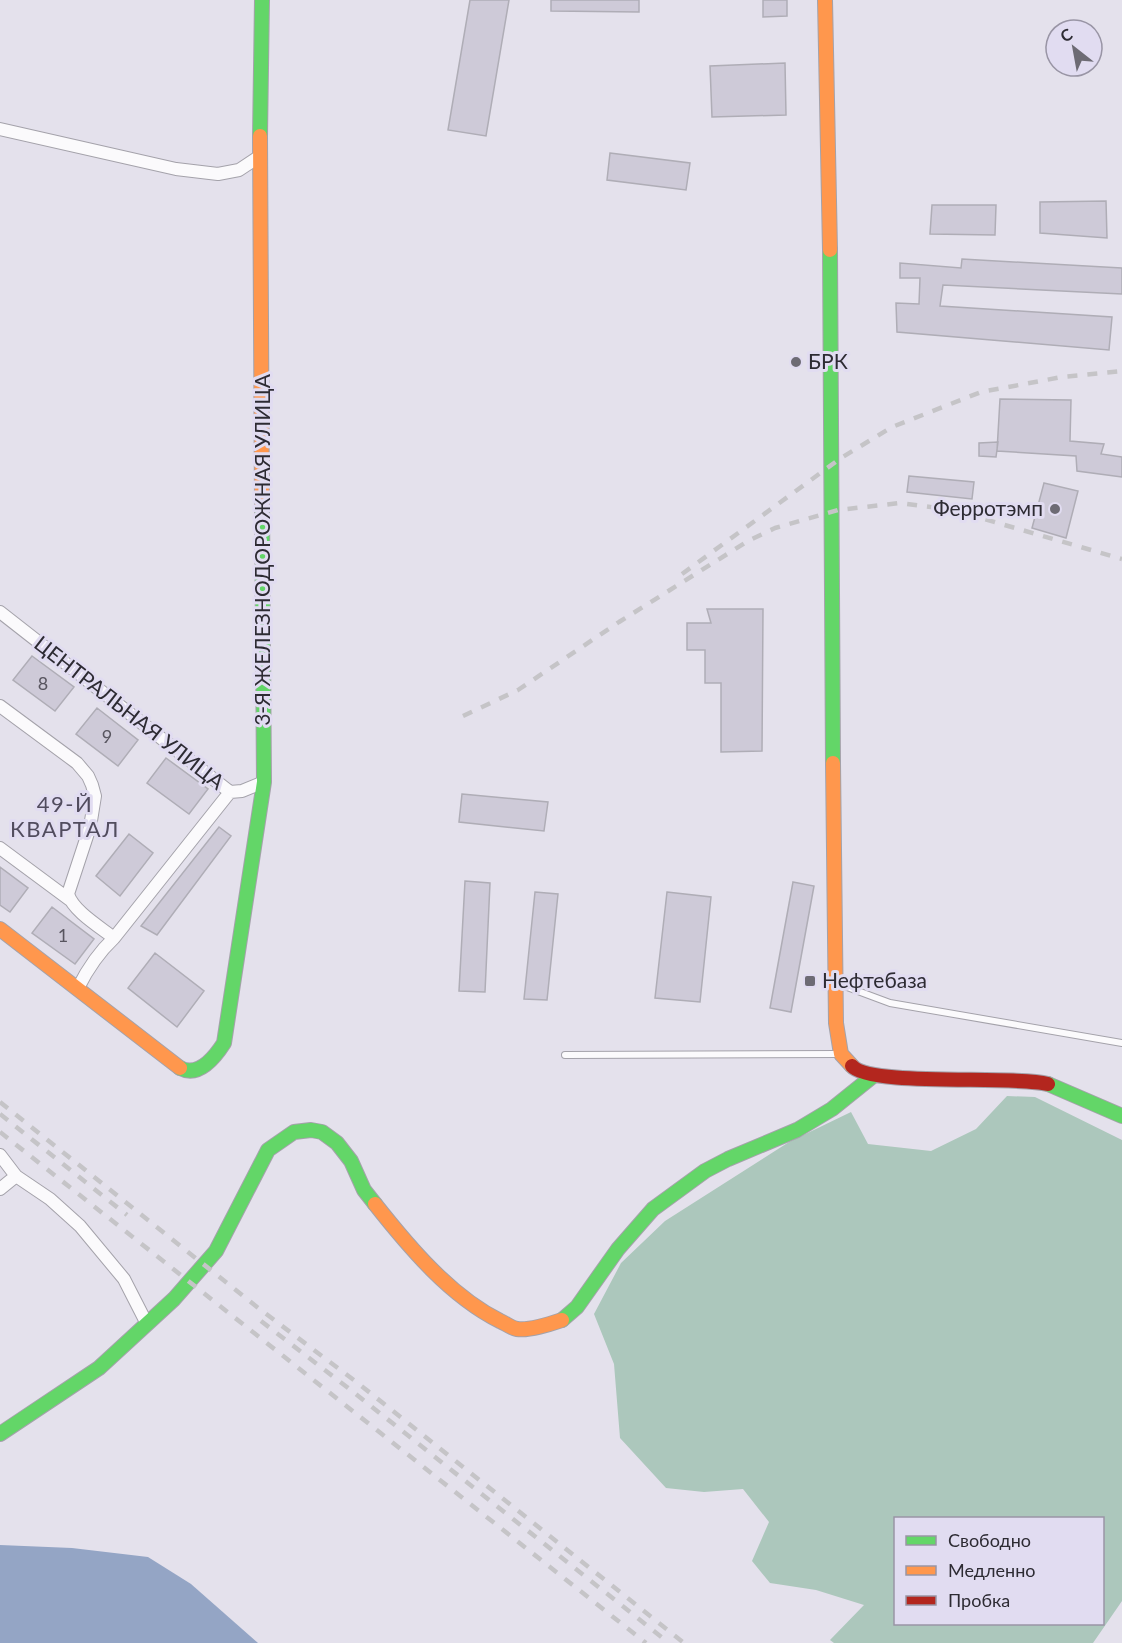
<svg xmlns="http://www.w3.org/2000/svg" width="1122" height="1643" font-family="Lato,sans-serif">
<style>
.forest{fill:#acc7bc;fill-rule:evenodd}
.water{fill:#94a5c5}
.building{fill:#cecad8;stroke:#afadb6;stroke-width:1.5}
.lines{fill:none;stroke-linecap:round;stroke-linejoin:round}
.lane-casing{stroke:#a4a2aa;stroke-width:8}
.street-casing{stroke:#a4a2aa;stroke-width:14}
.fast-casing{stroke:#a4a2aa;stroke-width:16}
.slow-casing{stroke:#a4a2aa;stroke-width:16}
.jam-casing{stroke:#a4a2aa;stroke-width:16}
.lane{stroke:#fbfafc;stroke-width:6}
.street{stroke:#fbfafc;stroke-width:12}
.fast{stroke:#63d668;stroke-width:14}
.slow{stroke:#ff974d;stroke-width:14}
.jam{stroke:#b3261e;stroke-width:14}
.rail{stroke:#c5c4c7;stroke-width:4.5;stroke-dasharray:10 10;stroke-linecap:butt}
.poi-dot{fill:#6d6b74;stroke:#e1dcf1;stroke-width:2}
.labels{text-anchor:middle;stroke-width:6;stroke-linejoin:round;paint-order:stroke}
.number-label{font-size:18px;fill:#58555f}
.poi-label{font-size:21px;fill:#2d2b33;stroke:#e1dcf1;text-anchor:start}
.street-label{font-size:21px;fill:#2d2b33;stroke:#e1dcf1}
.neighbourhood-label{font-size:22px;letter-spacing:1.5px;fill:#514c5e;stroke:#e1dcf1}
</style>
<rect width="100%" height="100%" fill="#e4e1ec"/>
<path class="forest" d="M1007,1096L1035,1097L1122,1140V1601L1093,1643H834L830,1640L864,1605L816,1590L770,1583L752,1561L769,1522L743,1489L704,1492L666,1488L620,1438L614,1364L594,1314L621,1263L665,1221L789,1142L851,1112L868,1144L931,1151L976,1129ZM896,1518H1102V1624H896Z"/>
<path class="water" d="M0,1545L72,1548L148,1557L191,1584L258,1643H0Z"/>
<path class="building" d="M470,0H509L486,136L448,130Z
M551,0H639V12L551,11Z
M763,0H787V16L763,17Z
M785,63L786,115L712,117L710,66Z
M610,153L690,163L686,190L607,180Z
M1106,201L1107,238L1040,233V202Z
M932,205H996L995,235L930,234Z
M962,259L1122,268V294L943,285L940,306L1112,317L1109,350L897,332L896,303L919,304L920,278H900V263L961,268Z
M1000,399L1071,400L1070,441L1104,444L1101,454L1122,457V477L1077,471L1076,456L997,451Z
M998,442L996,457L979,456V443Z
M909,476L974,482L972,499L907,492Z
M1044,483L1078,491L1066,538L1032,528Z
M707,609H763L762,751L721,752V683H705V650H687V623H711Z
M32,656L74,687L55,711L13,680Z
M97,708L138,740L118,766L76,734Z
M166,758L208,789L189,814L147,783Z
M462,794L548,802L544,831L459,822Z
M219,827L231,836L157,935L141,926Z
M129,834L153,853L120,896L96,876Z
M0,867L28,888L10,912L0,905Z
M465,881L490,883L485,992L459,991Z
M793,882L814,886L791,1012L770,1008Z
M535,892L558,894L547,1000L524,999Z
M667,892L711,897L700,1002L655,998Z
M52,907L94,939L75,964L32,933Z
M155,953L204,991L177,1027L128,988Z"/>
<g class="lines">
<defs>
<path id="lane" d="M839,984L890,1003L1122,1043
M565,1055L840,1054"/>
<path id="street" d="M0,129L176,169L218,174L239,170L260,156
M0,612L230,792L242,791L264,782
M0,706L77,763L88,776L92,785L95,796L90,827L68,894C73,911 100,927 114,938
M0,848L70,900
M78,988C88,968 98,953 114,938L230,792
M0,1155L16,1176
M0,1189L16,1176L50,1199L80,1226L124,1279L147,1324"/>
<path id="fast" d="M260,136L262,0
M830,250L833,763
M180,1068C199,1078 215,1057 224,1043L264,782L262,507
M1048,1084L1122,1116
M562,1320L577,1307L618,1249L653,1209L705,1171L728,1159L797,1130L832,1109L873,1076
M0,1434L99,1368L174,1299L216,1251L268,1150L294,1132L311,1130L322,1132L337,1143L351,1161L364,1190L375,1204"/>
<path id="slow" d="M825,0L830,250
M260,136L262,507
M833,763L836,1023L841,1054L852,1066
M0,929L180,1068
M375,1204C409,1247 450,1296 500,1321C505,1323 511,1328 517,1329C529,1331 550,1324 562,1320"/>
<path id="jam" d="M852,1066C870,1087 1012,1075 1048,1084"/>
</defs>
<use href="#lane" class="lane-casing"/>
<use href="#street" class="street-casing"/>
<use href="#fast" class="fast-casing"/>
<use href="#slow" class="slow-casing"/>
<use href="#jam" class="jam-casing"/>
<use href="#lane" class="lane"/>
<use href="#street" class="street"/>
<use href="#fast" class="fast"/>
<use href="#slow" class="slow"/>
<use href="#jam" class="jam"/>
<path class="rail" d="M682,574L841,458L892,427L981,392L1062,377L1122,371
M463,716L518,690L619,622L748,541L775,528L838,510L900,503L953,510L1122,559
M0,1102L257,1307L359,1384L684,1643
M0,1114L127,1215
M0,1132L646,1643
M261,1321L352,1391L669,1643"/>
</g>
<g class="poi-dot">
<circle cx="796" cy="362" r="6"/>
<circle cx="1055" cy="509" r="6"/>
<rect x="804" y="975" width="12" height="12" rx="3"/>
</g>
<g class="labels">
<g class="number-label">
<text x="43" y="690">8</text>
<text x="107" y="743">9</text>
<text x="63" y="942">1</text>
</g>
<g class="poi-label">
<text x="808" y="369">БРК</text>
<text x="1043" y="516" text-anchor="end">Ферротэмп</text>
<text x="822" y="988">Нефтебаза</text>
</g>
<g class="street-label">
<text transform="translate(263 550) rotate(-90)" y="7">3-Я ЖЕЛЕЗНОДОРОЖНАЯ УЛИЦА</text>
<text transform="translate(129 713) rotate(38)" y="7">ЦЕНТРАЛЬНАЯ УЛИЦА</text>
</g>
<g class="neighbourhood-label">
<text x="65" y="812">49-Й<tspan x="65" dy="25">КВАРТАЛ</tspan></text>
</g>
</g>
<rect x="894" y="1517" width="210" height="108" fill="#e1dcf1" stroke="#9995a5" stroke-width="1.5"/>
<rect x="906" y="1536" width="30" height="9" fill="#63d668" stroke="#9995a5" stroke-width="1.5"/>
<text x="948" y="1547" font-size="18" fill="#2d2b33">Свободно</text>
<rect x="906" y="1566" width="30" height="9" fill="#ff974d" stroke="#9995a5" stroke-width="1.5"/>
<text x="948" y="1577" font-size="18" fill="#2d2b33">Медленно</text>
<rect x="906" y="1596" width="30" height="9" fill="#b3261e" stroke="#9995a5" stroke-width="1.5"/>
<text x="948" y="1607" font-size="18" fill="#2d2b33">Пробка</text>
<g transform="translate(1074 48) rotate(329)"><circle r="28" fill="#e1dcf1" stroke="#9995a5" stroke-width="1.5"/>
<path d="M0-4.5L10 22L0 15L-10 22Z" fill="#6d6b74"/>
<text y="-9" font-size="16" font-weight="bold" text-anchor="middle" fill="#2d2b33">С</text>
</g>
</svg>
